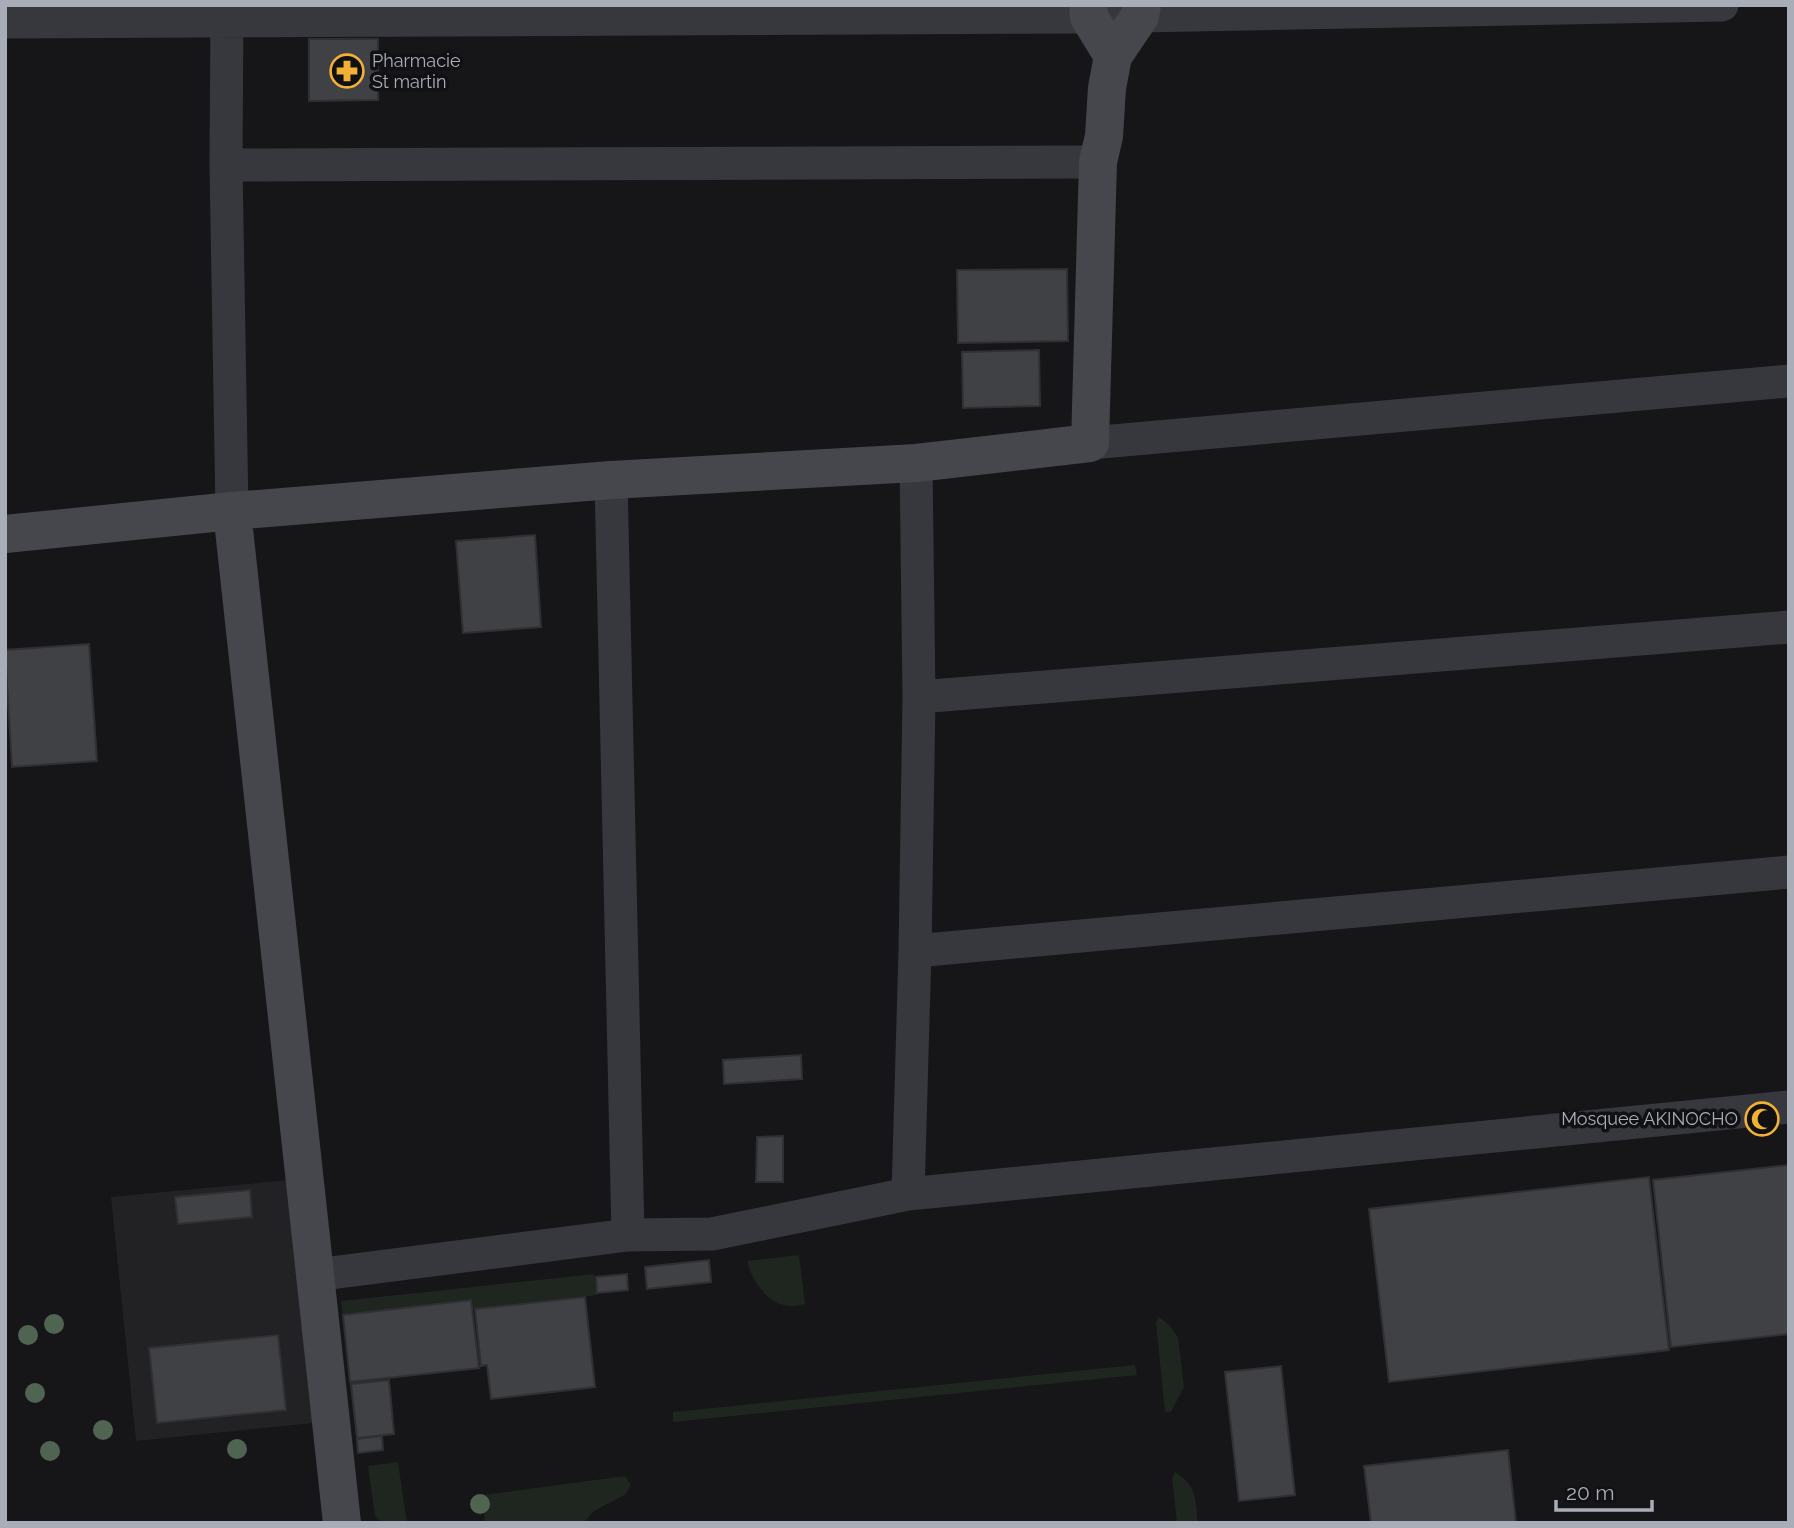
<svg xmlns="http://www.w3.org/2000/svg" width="1794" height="1528" font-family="Raleway,sans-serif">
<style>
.built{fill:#222225}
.green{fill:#1e261f}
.building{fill:#404145;stroke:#303034;stroke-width:2}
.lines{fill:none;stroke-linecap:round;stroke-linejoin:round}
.street{stroke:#37383d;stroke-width:33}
.secondary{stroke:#45474d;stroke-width:38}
.tree{fill:#506452}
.labels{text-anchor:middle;stroke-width:7;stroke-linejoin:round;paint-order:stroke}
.poi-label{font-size:18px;fill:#a8adb8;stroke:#111113;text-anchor:start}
</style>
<rect width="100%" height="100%" fill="#161618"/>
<path class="built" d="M289,1180L313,1423L136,1441L111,1197Z"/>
<path class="green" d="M799,1255L805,1304C800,1305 793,1307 787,1306C765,1302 752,1280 747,1261Z
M594,1274L597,1295L472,1309L471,1300L343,1314L341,1301Z
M1159,1317L1169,1325L1178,1337L1184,1387L1171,1412H1165L1156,1323Z
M1135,1365L1137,1375L673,1422V1412Z
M398,1462L407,1523H383L375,1516L368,1466Z
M1175,1472C1197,1486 1195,1498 1198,1523H1177L1172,1478Z
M625,1476L631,1485L626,1494L594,1511L583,1523H485L483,1495Z"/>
<path class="building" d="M309,39H378V100L309,101Z
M1067,269L1068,341L958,343L957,270Z
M1039,350L1040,406L963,408L962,352Z
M535,535L541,627L463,633L456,541Z
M89,644L97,761L12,767L5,650Z
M801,1055L802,1079L724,1084L723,1060Z
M783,1136V1182H756L757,1137Z
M1789,1165V1334L1671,1347L1653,1180Z
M1649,1177L1669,1350L1389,1382L1369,1209Z
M250,1190L252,1217L178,1224L175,1197Z
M709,1260L711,1282L647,1289L645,1267Z
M627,1274L628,1290L597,1293L596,1277Z
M585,1297L595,1387L491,1399L487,1365L481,1366L475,1309Z
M471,1300L479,1368L350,1382L343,1315Z
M278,1335L286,1410L157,1423L149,1348Z
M1281,1366L1295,1495L1239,1501L1225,1372Z
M389,1380L394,1434L357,1438L351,1384Z
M382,1436L383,1450L358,1453L357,1439Z
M1508,1450L1516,1523H1371L1364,1466Z"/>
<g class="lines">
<path class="street" d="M227,5L226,165L232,511
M5,22L1089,17L1722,5
M226,165L1098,162
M1090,443L1789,381
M611,480L628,1235
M919,697L1789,627
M915,951L1789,872
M908,1194L915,951L919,697L916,463
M315,1275L628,1235L712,1234L908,1194L1789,1107"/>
<path class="secondary" d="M1088,5L1089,17L1113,56
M232,511L342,1523
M5,534L232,511L611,480L916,463L1090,443L1098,162L1104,136L1107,88L1113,56L1140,16L1142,5"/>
</g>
<g class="tree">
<circle cx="54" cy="1324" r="10"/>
<circle cx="28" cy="1335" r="10"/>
<circle cx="35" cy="1393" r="10"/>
<circle cx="103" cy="1430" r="10"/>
<circle cx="237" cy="1449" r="10"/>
<circle cx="50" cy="1451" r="10"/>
<circle cx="480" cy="1504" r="10"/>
</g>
<defs>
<symbol id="pharmacy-ring" viewBox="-11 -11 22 22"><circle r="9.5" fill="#111113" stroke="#f2b134" stroke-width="1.5"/><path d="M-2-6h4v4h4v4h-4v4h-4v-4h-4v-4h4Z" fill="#f2b134"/></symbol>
<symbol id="mosque-ring" viewBox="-11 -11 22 22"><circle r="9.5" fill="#111113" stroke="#f2b134" stroke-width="1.5"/><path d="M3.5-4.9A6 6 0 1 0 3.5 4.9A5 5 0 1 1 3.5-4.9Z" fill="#f2b134"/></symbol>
</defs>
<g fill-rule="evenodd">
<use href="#pharmacy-ring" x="328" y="52" width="38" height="38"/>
<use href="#mosque-ring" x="1743" y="1100" width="38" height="38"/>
</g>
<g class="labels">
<g class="poi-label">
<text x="372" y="67">Pharmacie<tspan x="372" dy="21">St martin</tspan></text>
<text x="1738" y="1125" text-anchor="end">Mosquee AKINOCHO</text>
</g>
</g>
<rect width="1794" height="1528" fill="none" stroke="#a8adb8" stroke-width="14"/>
<path d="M1556 1500v10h96v-10" fill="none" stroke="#a8adb8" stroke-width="3.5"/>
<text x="1566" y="1500" font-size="21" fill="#a8adb8" stroke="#111113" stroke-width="5" paint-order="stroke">20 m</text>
</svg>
